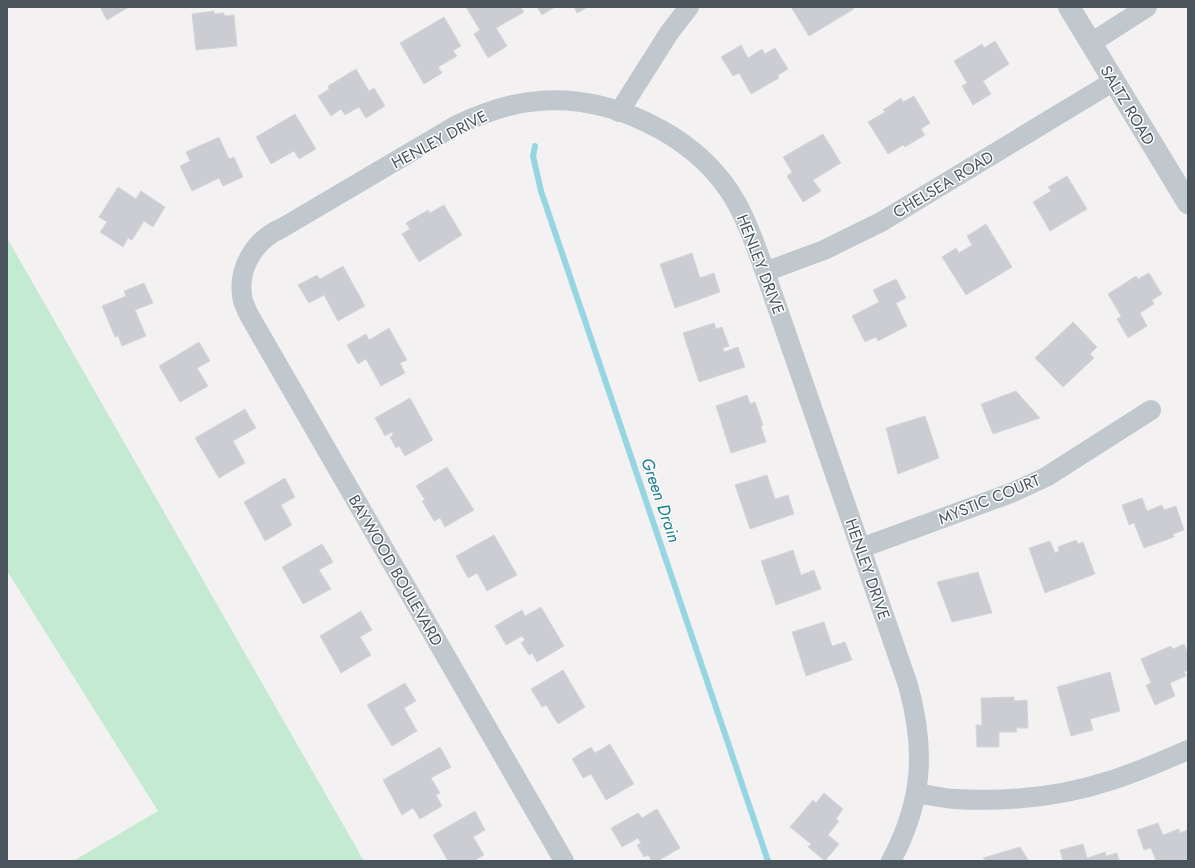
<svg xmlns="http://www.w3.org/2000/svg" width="1195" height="868" font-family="Jost,sans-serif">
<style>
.green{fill:#c4ebd2}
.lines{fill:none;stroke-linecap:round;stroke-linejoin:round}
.stream{stroke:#96d6e3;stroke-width:6}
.building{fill:#cbcdd2;stroke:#d5d7db}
.minor{stroke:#c0c8ce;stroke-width:20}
.tertiary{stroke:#c0c8ce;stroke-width:22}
.labels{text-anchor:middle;stroke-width:3;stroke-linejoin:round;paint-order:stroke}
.street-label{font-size:16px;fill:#4a545c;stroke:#fff}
.water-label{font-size:17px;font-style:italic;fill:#1b8097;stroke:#fff}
</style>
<rect width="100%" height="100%" fill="#f3f1f1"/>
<path class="green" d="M7,238L364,861H73L158,811L7,571Z"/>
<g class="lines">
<path class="stream" d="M535,146L533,156L541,191L768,861"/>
</g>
<path class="building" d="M100,7H129L107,20Z
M466,7H521L524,12L496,28L507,46L488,58L474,34L480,30Z
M537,7H555L542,15Z
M574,7H588L577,13Z
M791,7H853L854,9L809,36Z
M214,11V14L224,13V16L234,15L237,46L196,50L192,14Z
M444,17L461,46L453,51L457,56L438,67L442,73L424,84L400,43Z
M995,41L1009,64L983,81L991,94L973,105L962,86L967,83L954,61L982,44L984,48Z
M741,45L748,58L762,49L765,54L775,48L788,69L778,75L779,78L751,94L739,73L733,76L721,57Z
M356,69L369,91L374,88L385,106L366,118L359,107L345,115L341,109L331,116L318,96L329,89L328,86Z
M914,96L930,123L921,129L925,135L905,147L903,145L888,154L868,122L885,112L883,110L901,98L903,102Z
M295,114L316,149L299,159L294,151L271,164L256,137Z
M823,134L841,163L813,180L821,191L803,202L787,176L792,172L783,157Z
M219,137L229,159L234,157L243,177L223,186L219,178L192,191L180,166L190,161L186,152Z
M1067,176L1087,209L1050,231L1033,202L1051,191L1048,187Z
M118,187L136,199L141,191L165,207L153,227L144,221L132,240L128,238L123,247L100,232L107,222L99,217Z
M444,205L462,235L419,262L402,234L410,229L406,223L428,210L430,213Z
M986,224L1012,267L966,295L942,257L956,248L959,253L972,245L967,236Z
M692,253L700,278L714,273L720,292L675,308L660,264Z
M343,266L365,306L338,321L324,295L309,303L298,285L317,275L320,279Z
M1149,273L1162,294L1152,300L1154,304L1140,313L1147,326L1128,338L1117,319L1121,316L1108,294L1136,276L1138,279Z
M896,279L906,298L896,303L907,326L878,341L876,337L865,342L852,316L879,302L873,290Z
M144,283L153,303L135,310L146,336L122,346L118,336L115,337L102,306L126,296L124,291Z
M1073,322L1097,347L1090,354L1094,358L1063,387L1035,358Z
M714,323L716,329L722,327L729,346L723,348L724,352L738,347L745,367L699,382L683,333Z
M389,328L407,360L400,363L405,373L381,386L366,359L358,364L347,345L366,334L369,340Z
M199,342L210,361L197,368L208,386L180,402L159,366Z
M1016,391L1040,418L993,434L981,404Z
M747,395L750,404L755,402L763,425L761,426L766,442L731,453L716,406Z
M410,398L433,440L405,456L399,446L396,448L390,437L393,435L392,432L385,436L375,418Z
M245,409L256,428L233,441L245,463L219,478L195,438Z
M925,416L939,458L898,474L886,428Z
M447,467L474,510L445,527L440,518L434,521L422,501L425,500L416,486Z
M767,475L775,499L788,495L794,514L750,529L735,485Z
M285,478L295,497L281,505L292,525L265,541L244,502Z
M1142,498L1147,511L1162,505L1164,510L1176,506L1184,530L1173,534L1174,537L1144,548L1134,523L1129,525L1122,505Z
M494,535L517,575L487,591L477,573L468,578L456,556Z
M1076,540L1078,544L1083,542L1095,574L1045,593L1029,548L1050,541L1055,553L1059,551L1058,547Z
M322,544L333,562L319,570L331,589L303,604L282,567Z
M793,550L801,575L814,570L821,589L776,605L761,561Z
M978,572L992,613L952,622L937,582Z
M541,607L564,646L537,662L532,653L529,655L521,643L525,640L522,636L506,645L495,626L522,610L525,616Z
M361,611L372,630L360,637L371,655L341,673L320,636Z
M824,622L832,646L845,642L852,660L806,676L792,632Z
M1184,644L1188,653V670L1184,672L1186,676L1170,683L1175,696L1155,705L1146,685L1151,683L1141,659L1171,646L1173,649Z
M563,670L585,707L558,724L546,705L542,707L531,689Z
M1110,672L1120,711L1090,719L1093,730L1071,736L1057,687Z
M405,683L416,701L404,708L417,731L392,746L367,705Z
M1014,697V701L1027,700L1028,728H1016L1017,732H999V747H977L976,725H982L981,698Z
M610,744L634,784L606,800L591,774L583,778L572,759L591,747L595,753Z
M440,747L451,767L431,778L440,793L436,795L442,806L420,819L413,808L402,815L383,780Z
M824,793L843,809L836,819L839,821L828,835L839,844L825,861L808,847L811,844L790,827L813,800L816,803Z
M657,809L680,848L658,861H652L648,855L644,857L637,845L641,843L638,838L622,847L611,828L638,813L642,818Z
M475,811L485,830L473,837L484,855L474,861H448L433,835Z
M1158,823L1163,835L1179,829L1180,833L1188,830V861H1156L1151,848L1144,850L1137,830Z
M1083,844L1087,858L1105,852L1106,856L1117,853L1119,861H1063L1060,850Z
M1020,847L1029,861H986L983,858Z"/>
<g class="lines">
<path class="minor" d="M1091,43L1147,7
M619,112L669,33L689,7
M765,272L824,250L881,222L1114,81
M861,548L1011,493L1046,477L1151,410
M916,793C929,795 942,798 955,799C1007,802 1060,797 1109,781C1136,773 1162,761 1188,750
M564,861L249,315C247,311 245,306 243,301C236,270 254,240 282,228L455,126C482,113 509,103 539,101C609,95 691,133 730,192C746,217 755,244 765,272L908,685C926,750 923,801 891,861"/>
<path class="tertiary" d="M1069,7L1188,203"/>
</g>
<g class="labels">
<g class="street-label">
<text transform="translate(1128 105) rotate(59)" y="6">SALTZ ROAD</text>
<text transform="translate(439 139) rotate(-28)" y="6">HENLEY DRIVE</text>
<text transform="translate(943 184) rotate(-31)" y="6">CHELSEA ROAD</text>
<text transform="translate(761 264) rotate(69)" y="6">HENLEY DRIVE</text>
<text transform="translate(989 499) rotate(-22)" y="6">MYSTIC COURT</text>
<text transform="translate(868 569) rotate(71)" y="6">HENLEY DRIVE</text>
<text transform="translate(396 570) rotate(60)" y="6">BAYWOOD BOULEVARD</text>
</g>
<g class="water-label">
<text transform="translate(661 500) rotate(71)" y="6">Green Drain</text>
</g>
</g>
<rect width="1195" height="868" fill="none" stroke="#4a545c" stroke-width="16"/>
</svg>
